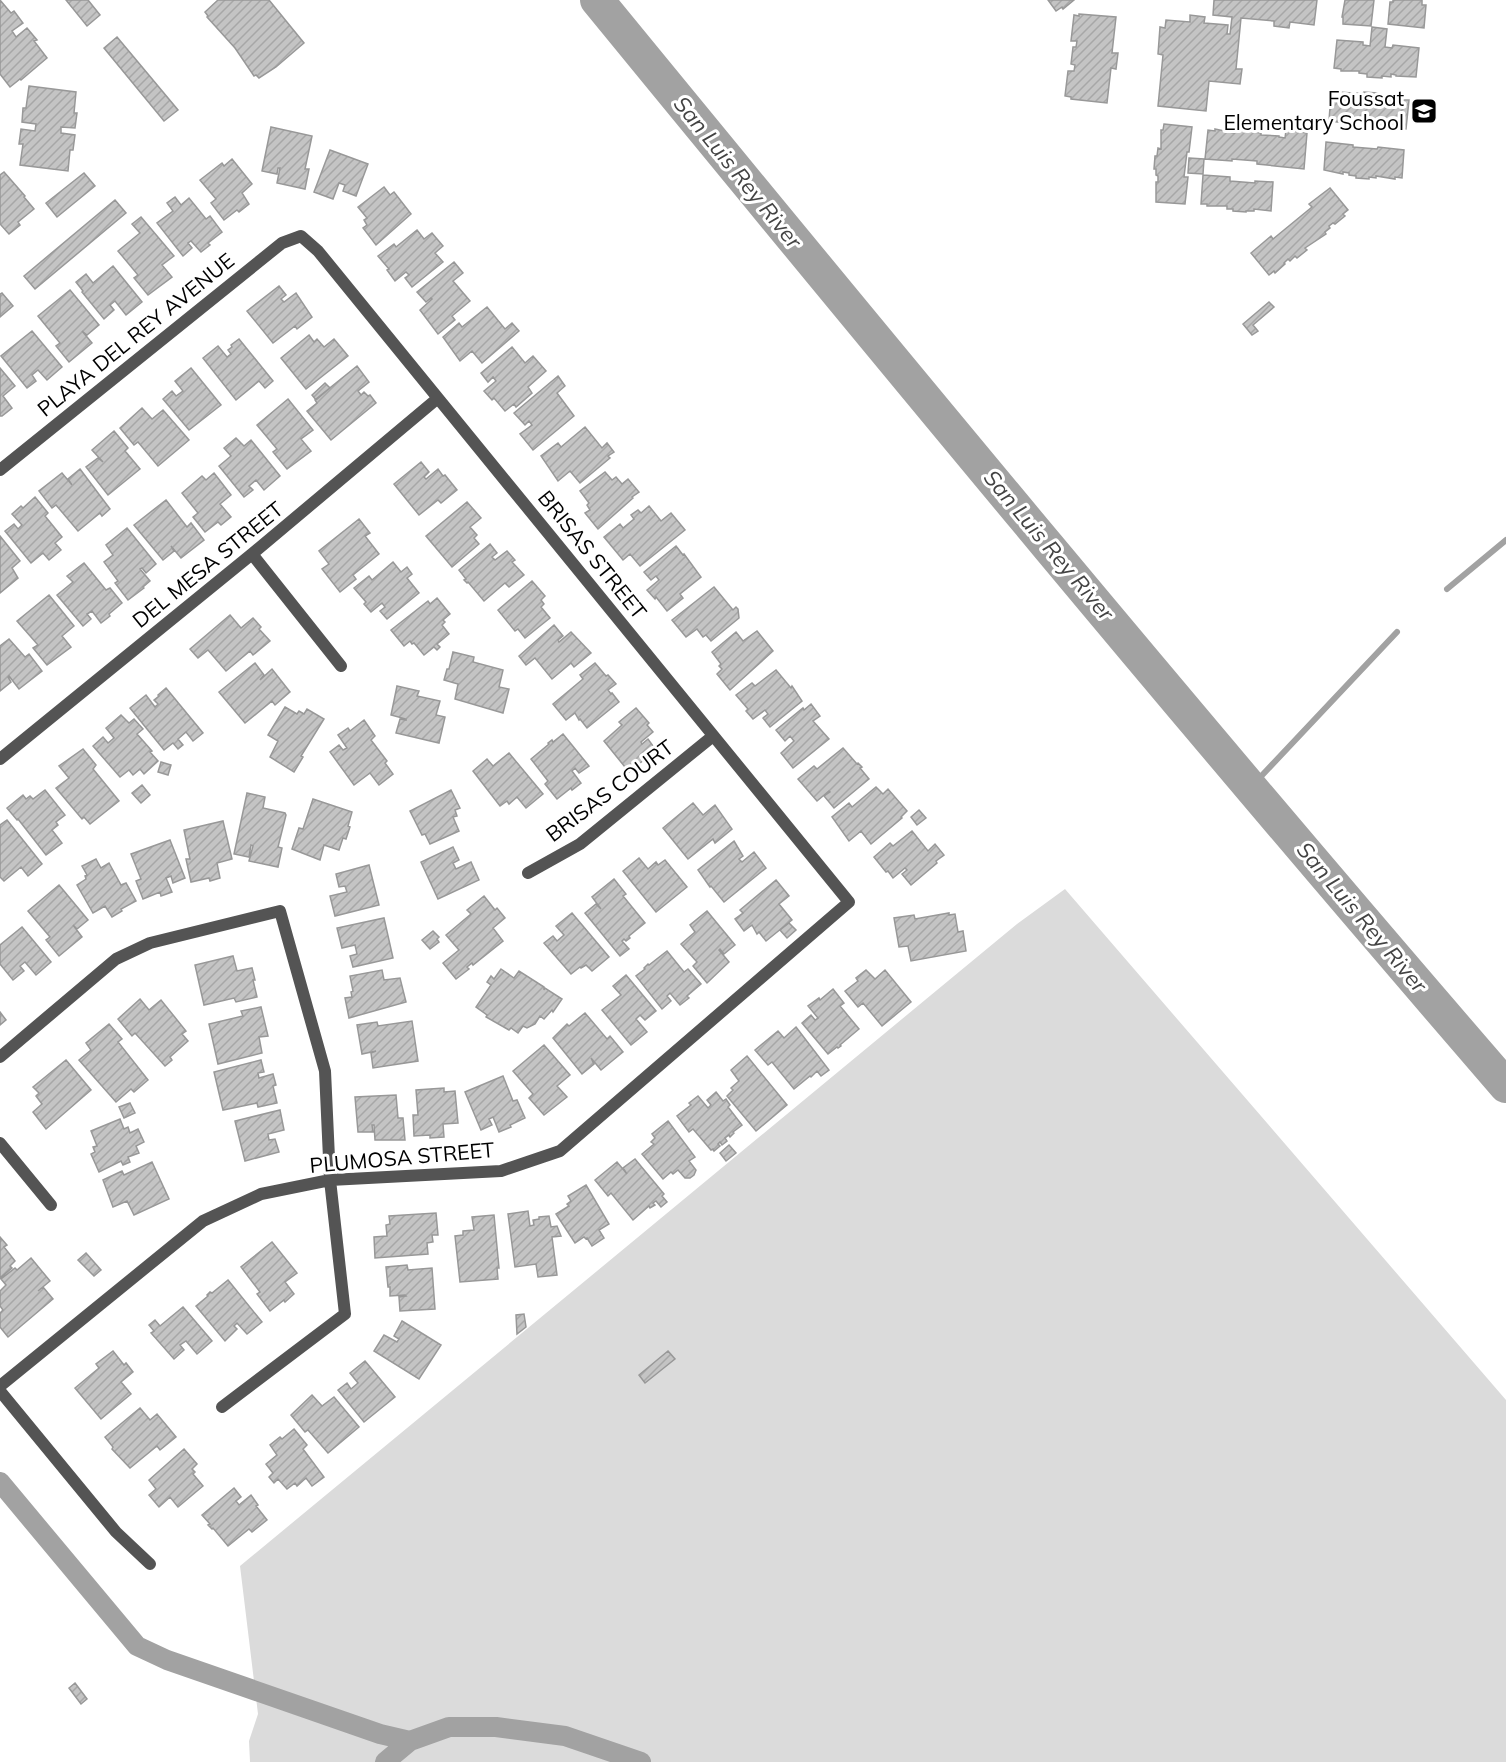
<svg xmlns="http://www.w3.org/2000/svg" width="1506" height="1762" font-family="Mulish,sans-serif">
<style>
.green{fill:#dbdbdb}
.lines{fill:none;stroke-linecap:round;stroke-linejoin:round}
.stream{stroke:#a2a2a2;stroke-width:6}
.canal{stroke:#a2a2a2;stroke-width:20}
.river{stroke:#a2a2a2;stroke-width:34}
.building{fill:url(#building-hatch);stroke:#989898;stroke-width:1.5}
.minor{stroke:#545454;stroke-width:12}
.tertiary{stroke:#545454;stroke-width:12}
.labels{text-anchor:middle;stroke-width:6;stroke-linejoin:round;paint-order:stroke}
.poi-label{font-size:21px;fill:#000;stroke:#fff;text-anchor:end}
.street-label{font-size:21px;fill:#000;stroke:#fff}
.water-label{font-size:22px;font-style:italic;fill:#434343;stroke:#fff}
</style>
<defs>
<pattern id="building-hatch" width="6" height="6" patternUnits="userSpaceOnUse" patternTransform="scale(1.5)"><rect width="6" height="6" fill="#c4c4c4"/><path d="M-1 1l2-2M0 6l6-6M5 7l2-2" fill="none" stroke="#a7a7a7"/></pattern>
</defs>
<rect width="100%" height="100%" fill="#fff"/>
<path class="green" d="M1065,889L1506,1400V1762H250L249,1741L258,1714L240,1566L1017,924Z"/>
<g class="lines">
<path class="stream" d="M1447,589L1506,540
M1251,787L1397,632"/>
<path class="canal" d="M0,1482L137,1646L167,1660L380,1734L410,1741
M385,1762L410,1741L449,1727H496L565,1736L641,1762"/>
<path class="river" d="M597,0C896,365 1197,729 1506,1086"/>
</g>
<path class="building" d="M0,0L11,13L14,11L23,23L12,31L16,37L27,28L37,40L34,41L47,58L21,80L20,79L10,87L0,74Z
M66,0H88L100,15L87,26Z
M218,0H269L304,43L276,67L259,78L256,75L254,76L235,48L207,17L208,16L205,12Z
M1048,0H1074L1063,9L1062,7L1056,11Z
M1214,0H1317L1314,25L1290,22L1289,28L1274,26V21L1241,18L1236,69H1242L1240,84L1209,81L1206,111L1158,106L1163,55L1158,54L1160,27L1165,28L1166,20L1190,22V15L1205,17L1204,23L1228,25L1227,34H1230L1232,17L1213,15Z
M1345,0H1374L1371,26L1343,24V17H1342Z
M1393,0H1422V5H1426L1424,28L1388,24L1390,2H1393Z
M1079,14L1116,17L1112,53H1118L1116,69L1111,68L1107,103L1071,99V97L1065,96L1068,71H1074L1075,65L1071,64L1073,47H1076L1077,41H1071L1074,15L1079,16Z
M1372,27L1387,29L1385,47L1392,48L1393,45L1419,48L1416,77L1396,76V75L1391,74V77L1382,76V78L1367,77V74L1359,73V71H1341V69L1334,68L1337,40L1363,42V45L1370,46Z
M117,37L178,110L164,121L104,48Z
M29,86L76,92L74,113H77L75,128L61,127V133L75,135L73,150H70L68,171L20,165L23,144H19L21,129L35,131L36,124L22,122L23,108H26Z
M1339,92L1351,93V95H1357V93H1364V92L1377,93V95H1384V98H1402V100H1409L1406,129L1380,126V123L1356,121L1355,124L1329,121L1331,93H1338Z
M1164,124L1192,127L1189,152H1187L1184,177H1188L1185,204L1156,202V182H1158V176L1156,175V169H1154L1155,156H1157L1158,148L1161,149V130H1163Z
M271,127L312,136L305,169H309L305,189L277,183L280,168H278L277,174L262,171Z
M1215,129L1234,133V130L1241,131V129L1254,131V132L1261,133V135L1279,136V137L1285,138L1286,130L1307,133L1304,169L1257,164V161L1232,159V161L1205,159L1208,130L1215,131Z
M1326,142L1353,145V147L1377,149L1378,147L1404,150L1402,178L1395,177V179L1376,176V178L1369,177V179L1356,178V176L1349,175V173L1343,172V174L1324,170Z
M330,150L368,164L356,196L343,191L345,185L339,183L333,199L314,192Z
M1189,158L1204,159L1203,174L1188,173Z
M232,159L252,184L242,193L249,204L239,212L237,210L224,220L211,203L216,199L200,180L222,163L224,166Z
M4,172L25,196L24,197L34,209L18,222L20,225L9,234L0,224V175Z
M84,173L95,186L57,217L46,203Z
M1203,175L1230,177V181L1255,183V181L1273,182L1271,211L1254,209V211H1246V212L1233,211V209H1227V206H1207V204H1201Z
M384,187L390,195L394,192L411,214L376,245L363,228L367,225L364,220L367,218L358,207Z
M1330,188L1348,210L1343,214L1345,216L1335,224L1333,223L1329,226L1330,228L1325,232L1326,234L1305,248L1307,250L1297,258L1295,256L1290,261L1288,259L1284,263L1285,264L1275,273L1274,271L1269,275L1251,253L1271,236L1273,239L1312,207L1309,204Z
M175,197L181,205L189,198L206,219L210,216L222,232L208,243L210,245L201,252L191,241L188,243L192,248L183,256L157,223L173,211L167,203Z
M115,200L126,213L35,289L24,276Z
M141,217L174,256L162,265L172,277L148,295L134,278L138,275L118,251L140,233L132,224Z
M417,230L424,239L432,233L443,246L435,253L443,262L412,287L405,278L409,275L406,272L395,281L387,270L389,269L378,256L394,244L396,247Z
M454,262L463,273L453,281L470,301L452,316L455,320L438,334L420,310L432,299L431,298L426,302L417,292Z
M113,266L142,302L126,315L115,301L110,305L114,310L104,319L82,292L83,291L76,282L86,274L93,283Z
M279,286L286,295L281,299L284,302L296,293L312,317L297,329L295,326L273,343L247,311Z
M70,290L99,325L87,335L82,331L92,343L69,362L56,346L60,343L38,316Z
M2,293L13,306L0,317V294Z
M1269,302L1274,307L1253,325L1258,331L1252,335L1243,324Z
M487,307L505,329L512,323L519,331L482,363L472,351L460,361L443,337L459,323L462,327Z
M32,331L62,367L47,380L38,370L32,375L36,381L27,388L1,356Z
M309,335L314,342L317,339L324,347L334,339L348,356L306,389L281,358Z
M239,339L273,381L265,388L259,381L236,400L203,358L218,346L227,357L231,354L228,350L232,347L231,345Z
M512,347L525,363L533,356L546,371L528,387L532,393L516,407L514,404L505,411L494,398L492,400L484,391L496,381L493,377L488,382L481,373Z
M357,366L369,382L358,391L361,395L364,392L368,396L370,395L376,403L331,440L307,411L317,403L315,400Z
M0,368L15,386L3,396L12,408L2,416H0Z
M191,368L221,405L189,430L163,399L172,391L176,396L183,391L175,381Z
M558,376L565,386L557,393L574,416L533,450L520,434L532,425L529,421L525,425L514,413Z
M325,383L330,388L316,400L312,395Z
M288,399L313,430L301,439L311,451L287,469L273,452L277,449L257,425Z
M142,408L152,419L163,410L189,440L158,466L138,442L134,445L120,428Z
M585,427L602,448L607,443L614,452L608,456L610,458L580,483L570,471L558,481L541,456L558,443L561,447Z
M114,431L128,448L125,451L140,469L108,495L86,467L98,458L103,462L92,450Z
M236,438L244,446L251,440L280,476L264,490L256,480L249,486L253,490L244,497L219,466L231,456L224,448Z
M421,462L429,472L424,477L426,479L438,469L443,476L445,475L457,490L441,503L438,500L419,515L394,484Z
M80,469L110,509L102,516L100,513L78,531L56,505L52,508L39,491L62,473L72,485L68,479Z
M605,472L612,480L616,477L622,484L628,479L639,492L632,497L633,498L598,529L585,513L590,510L587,505L589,503L580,491Z
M214,473L231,495L220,504L231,517L221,525L218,522L205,532L193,517L198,513L182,493L202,476L206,480Z
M35,497L48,513L45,516L62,537L55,543L61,550L49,560L43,553L31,563L5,531L14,524L18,529L22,525L12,514L21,506L23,508Z
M166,500L187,527L191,523L204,540L181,558L171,546L174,551L163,560L134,525Z
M467,502L481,518L470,527L477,535L474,538L479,544L452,567L426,536Z
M649,506L661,521L671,513L685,530L640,566L630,554L623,560L604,537L620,524L623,528L634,519L631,515L638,510L641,513Z
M359,519L370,533L365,536L379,554L353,575L356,579L340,592L322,569L329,564L319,551Z
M127,528L156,564L146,573L142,568L140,569L150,581L143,587L144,588L128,600L115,583L118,581L104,562L113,555L106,545Z
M0,536L20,561L12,568L18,578L0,593Z
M490,544L497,553L492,557L495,560L507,551L515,560L512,562L524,575L509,587L505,583L484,601L468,582L467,583L464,580L466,579L459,570Z
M676,546L683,555L684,554L701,577L680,594L683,598L667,611L656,597L655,599L647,590L659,580L656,576L651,580L644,572Z
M393,562L401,572L407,567L412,574L407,578L419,593L387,619L380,611L385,607L382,603L371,612L364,604L366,602L354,588L369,576L372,580Z
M84,563L106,590L110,588L122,603L109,614L110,616L101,623L92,611L87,614L91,619L83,626L57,595L73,582L67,576Z
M532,581L545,596L541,600L544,604L541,607L550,618L525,638L518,629L515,631L498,610Z
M714,587L733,610L736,607L738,609L739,618L711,641L706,635L703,637L697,629L686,637L672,620Z
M49,595L74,626L62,636L71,647L47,665L33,648L38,645L17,621Z
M437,598L450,614L443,620L445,622L442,625L449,634L437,644L440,647L437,650L434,647L424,655L414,643L412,644L410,641L404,646L391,630L428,601L430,604Z
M230,615L241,628L253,618L261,627L259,629L270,641L253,655L250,651L226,671L208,650L198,658L190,649Z
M554,625L563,636L558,640L559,642L571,632L591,653L574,667L571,663L552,679L535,658L526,665L519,656Z
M757,631L773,651L730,690L717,674L722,669L719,666L721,664L712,652L736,632L743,641Z
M9,639L25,657L29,654L42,671L19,689L9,676L8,677L11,682L0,691V646Z
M453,652L474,657L473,662L503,670L499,687L509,689L503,713L455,699L458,684L444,680L447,669H449Z
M255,663L264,675L260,680L272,669L290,692L275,705L272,701L245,723L219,692Z
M595,663L606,676L608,675L616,684L608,690L611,694L612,693L619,702L587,728L580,719L579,720L575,713L566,720L553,704L583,679L580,675Z
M776,670L791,688L792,686L802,701L770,727L763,718L768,714L765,710L753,719L746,711L748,709L736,695L752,683L755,686Z
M397,686L419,691L417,696L440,701L436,715L445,717L439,743L396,733L400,719L406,720V719L391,715Z
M166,688L203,733L193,741L186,732L178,739L183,745L178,749L173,743L164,750L130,708L146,695L155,707L158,704L154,700L159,696L158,695Z
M811,704L820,716L813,721L829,739L793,768L781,753L794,741L790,736L785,741L776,730L803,708L804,710Z
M285,707L297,714L299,711L304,714L307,709L324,719L301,756L303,757L294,772L270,757L278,741L268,735Z
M636,708L649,723L647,725L653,732L641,742L642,744L648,739L656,750L629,772L604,741L622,725L619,722Z
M121,715L129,723L134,719L143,729L137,734L152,751L150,752L158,761L144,774L140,769L133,775L129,770L120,777L93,746L103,737L108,743L114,738L106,728Z
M364,720L375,736L371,740L387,761L385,763L393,774L379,785L370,773L354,785L330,752L339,745L343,750L347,748L338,735L348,728L350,731Z
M563,734L589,766L579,773L575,768L572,771L581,783L572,790L571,788L557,799L545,784L548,781L531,759L549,744L548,743L552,740L553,742Z
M843,748L857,764L858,763L862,767L860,768L869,779L834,808L824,796L830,792L829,791L817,801L798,779L814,766L817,769Z
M83,749L96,765L93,769L119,801L90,824L84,817L82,819L56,788L69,778L59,766Z
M509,753L543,794L526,808L517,797L509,804L507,801L500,806L473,771L487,759L493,766Z
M161,762L171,765L168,775L158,772Z
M142,785L150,795L141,803L132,793Z
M876,787L883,794L888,789L907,811L901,817L902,818L871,844L861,831L849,841L832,817L849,803L852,807Z
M45,790L65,815L56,822L58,825L52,830L62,843L46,855L18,819L17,820L7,808L23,795L26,799L30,796L33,799Z
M451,790L460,808L455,810L457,816L453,817L459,831L430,844L425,834L422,835L410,811Z
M247,793L265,797L263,808L285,813L286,815L278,847L282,848L278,867L249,861L253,846L251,845L249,857L234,854Z
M313,799L352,812L348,826L350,827L346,839L343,838L339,850L324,845L320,860L292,849L299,828L303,829Z
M693,803L703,815L715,805L732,829L715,843L713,839L688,859L663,828Z
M919,810L926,818L917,825L911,817Z
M7,820L42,864L28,876L21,867L4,881L0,877V825Z
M223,821L232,859L217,863L220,878L210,881L209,878L191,882L186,859H190L184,830Z
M912,831L928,851L935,844L944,855L936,861L937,863L911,885L902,874L907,870L905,868L893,878L888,871L886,872L874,857L890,843L893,846Z
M170,840L185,878L173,883L171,876L166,878L172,892L161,896L160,892L143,899L136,881L141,879L131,854Z
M734,841L743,856L739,859L742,862L754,852L766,868L724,902L711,886L710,887L698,870Z
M453,847L459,860L453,863L456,869L471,862L479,880L438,899L421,862Z
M639,858L648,869L656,862L658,865L665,860L687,887L656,912L623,871Z
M96,859L101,868L109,863L121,885L126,883L136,901L121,909L122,911L112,917L105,906L93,913L77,885L86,879L85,876L87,875L82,866Z
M369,865L379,905L335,916L330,896L347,892L345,886L339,887L336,874Z
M614,879L626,894L623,896L645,923L629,936L630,938L626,941L624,939L622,941L629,949L620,956L585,913L596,904L601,909L592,897Z
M776,880L789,896L779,904L792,920L766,941L759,932L757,934L752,925L744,931L735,919L743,913L740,910Z
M59,885L88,920L77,929L73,925L82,937L59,956L46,940L50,937L28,911Z
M484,896L495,910L497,908L505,918L493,928L503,941L473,965L472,963L467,967L469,969L456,979L443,963L459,950L446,935L471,914L467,910Z
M707,911L735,945L724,954L720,949L719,950L729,962L707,983L693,966L697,962L681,944L695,932L690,925Z
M572,913L609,957L592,971L586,965L581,968L580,967L571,974L544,943L553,936L557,941L564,935L556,926Z
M949,913V915L955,914L958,932L963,931L966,951L911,961L908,946L899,947L894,918L914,915L915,919Z
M384,918L393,958L353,967L350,956L357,954L355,945L342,948L337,928Z
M789,923L796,930L787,938L780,930Z
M22,927L51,962L36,975L25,962L20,966L24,971L13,980L0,964V945Z
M433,931L439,937L437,939L439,942L430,949L422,940Z
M667,951L684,972L688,969L701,984L687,996L689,998L680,1005L670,993L667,996L671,1001L662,1009L636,976L645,969L644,968L648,964L649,965Z
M233,956L237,971L252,968L255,980H253L257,997L236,1002L234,998L204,1005L195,965Z
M501,969L514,978L519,971L544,987V990L545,988L562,999L553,1012L552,1010L544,1019L540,1016L535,1024L527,1028L523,1026L518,1033L511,1028L509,1030L486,1017L487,1015L476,1007L491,985L487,982L491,976L494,979Z
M382,970L384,980L400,978L406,1002L349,1018L345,998L352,997L351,992L353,991L350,976Z
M866,970L875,979L885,970L911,1002L882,1026L863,1003L858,1007L845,991L858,981L856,978Z
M626,975L656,1011L645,1020L640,1015L636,1019L647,1032L631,1045L602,1010L621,995L613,986Z
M833,989L844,1003L840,1006L859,1029L840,1045L841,1046L838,1048L837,1047L828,1054L802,1023L811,1015L815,1020L818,1018L808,1006L819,998L820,1000Z
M140,999L149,1010L161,1000L186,1031L182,1034L188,1041L170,1057L172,1060L165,1066L135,1033L132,1036L118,1019Z
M261,1007L268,1036L259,1037L262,1053L218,1064L209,1024L243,1016L241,1011Z
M0,1012L6,1020L0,1025Z
M585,1013L607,1039L610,1036L623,1052L601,1070L591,1058L594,1064L582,1074L553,1038L567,1024L569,1026Z
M412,1021L418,1061L373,1068L371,1053L376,1051L362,1054L357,1025L377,1022L378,1026Z
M109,1024L122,1039L118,1042L148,1080L134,1092L131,1089L116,1102L79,1060L91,1050L86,1043Z
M796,1027L829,1070L821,1076L817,1071L811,1077L810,1076L794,1089L772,1062L768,1065L755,1050L778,1031L784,1038Z
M544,1045L570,1075L557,1086L567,1097L544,1115L529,1098L533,1094L513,1071Z
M747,1056L787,1105L756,1131L727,1096L733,1090L731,1088L739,1081L731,1070Z
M66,1060L91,1090L46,1129L33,1112L42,1104L36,1096L39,1093L33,1087Z
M261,1060L264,1072L258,1073L259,1078L273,1074L276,1085L273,1086L277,1103L258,1107L257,1103L223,1110L214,1072Z
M503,1076L513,1101L517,1100L525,1118L510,1125L511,1127L499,1132L493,1117L489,1119L492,1125L481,1130L465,1092Z
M444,1088V1092L455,1091L458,1123L443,1124L444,1137L430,1138V1135L414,1136L413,1115H418L416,1090Z
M716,1092L723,1101L726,1099L730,1105L728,1107L742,1125L733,1132L734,1133L730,1137L729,1135L725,1138L727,1141L722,1145L720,1142L718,1144L720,1146L714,1151L713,1149L711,1150L693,1129L689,1132L677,1116L691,1105L689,1103L698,1096L708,1108L711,1105L707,1100Z
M396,1095L398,1118H403L405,1140H375L374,1125H372L373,1132H358L355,1097Z
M130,1103L135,1113L124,1118L119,1107Z
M280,1110L284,1130L268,1134L269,1140L275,1139L279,1152L245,1161L235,1121Z
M120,1119L124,1129L128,1127L130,1133L138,1129L144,1142L136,1146L139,1153L128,1157L130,1162L123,1165L121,1161L99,1172L91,1154L95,1152L93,1147L97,1146L91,1131Z
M668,1121L695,1157L689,1161L696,1170L694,1175L690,1178H685L678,1170L673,1174L671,1172L663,1179L642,1154L654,1144L651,1142L655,1138L652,1134Z
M729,1145L736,1153L726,1161L720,1153Z
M635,1159L664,1194L662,1196L667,1202L661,1207L656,1201L653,1203L655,1205L650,1208L649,1206L633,1220L611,1193L608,1196L595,1180L617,1162L627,1174L623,1168Z
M152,1162L169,1199L134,1215L127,1201L113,1207L103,1180L122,1171L124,1175Z
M586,1185L609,1224L599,1230L604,1238L592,1246L587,1238L586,1239L584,1237L575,1243L556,1214L569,1206L567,1204L571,1201L568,1196Z
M528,1211L530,1226L534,1225L533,1220L539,1219V1217L549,1216L551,1227L557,1226L561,1236L552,1237L557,1275L538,1277L536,1264L515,1267L508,1214Z
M436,1213L438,1235H432L433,1242L427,1243L428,1254L375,1258L374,1237L387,1236L386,1225L390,1224L389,1216Z
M494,1215L499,1268H497L498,1279L460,1282L455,1236L463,1235V1231L474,1230L472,1217Z
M0,1237L7,1245L4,1247L15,1261L10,1266L12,1268L0,1278Z
M272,1242L297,1273L285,1282L294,1294L285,1302L284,1300L270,1311L257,1294L260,1292L241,1267Z
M86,1253L101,1270L94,1276L78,1260Z
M31,1258L50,1281L38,1291L43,1287L53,1299L8,1337L0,1327V1313L3,1310L0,1306V1291L6,1285L1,1279L15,1268L17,1270Z
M407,1265L408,1270L432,1268L435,1309L400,1311L399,1297L406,1296L405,1295L390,1296V1287H388L386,1267Z
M228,1280L262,1322L247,1334L237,1323L234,1326L237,1329L225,1341L196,1306L208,1296L207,1295L210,1292L212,1293Z
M183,1307L212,1341L197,1354L186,1341L180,1345L184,1350L174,1359L151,1333L154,1331L149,1325L155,1320L160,1326Z
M524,1314L526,1327L517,1334L516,1315Z
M402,1321L441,1345L419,1379L374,1351L384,1335L397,1342L399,1339L394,1336Z
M113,1351L124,1365L126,1363L133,1372L121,1382L131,1394L101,1419L75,1388L99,1368L96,1364Z
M668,1351L675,1359L645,1383L639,1375Z
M365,1361L395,1397L364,1422L338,1390L347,1383L351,1389L358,1383L350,1373Z
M312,1395L322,1406L334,1397L359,1427L328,1453L308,1430L305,1432L291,1415Z
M140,1408L150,1420L157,1414L176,1437L160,1450L157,1446L130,1468L112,1449L113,1447L105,1437Z
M294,1429L307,1445L303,1449L324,1477L312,1486L306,1478L297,1486L295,1483L287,1489L278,1479L274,1483L269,1477L273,1473L266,1464L277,1455L270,1445L280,1437L282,1439Z
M184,1449L197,1464L192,1469L195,1472L193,1474L203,1486L178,1507L170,1497L159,1507L149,1495L156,1489L149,1480Z
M234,1488L241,1497L236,1501L239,1505L251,1495L258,1505L256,1506L267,1520L252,1532L249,1529L228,1546L213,1528L212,1529L208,1525L210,1524L202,1515Z
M75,1683L87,1699L81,1704L69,1688Z"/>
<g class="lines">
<path class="minor" d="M0,470L282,243L301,236L318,251L849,902L560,1151L501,1171L330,1180L261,1194L203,1221L0,1386
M252,554L341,666
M0,759L252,554L438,398
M528,873L580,844L713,736
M0,1057L116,959L150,943L280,911L325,1071L330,1180L345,1314L222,1407
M0,1143L51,1205"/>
<path class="tertiary" d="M0,1391L116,1532L150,1564"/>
</g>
<defs>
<symbol id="school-square" viewBox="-11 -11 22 22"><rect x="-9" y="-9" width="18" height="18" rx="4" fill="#000" stroke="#fff"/><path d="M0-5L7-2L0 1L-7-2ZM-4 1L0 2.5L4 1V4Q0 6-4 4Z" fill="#fff"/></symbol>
</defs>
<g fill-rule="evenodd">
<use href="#school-square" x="1409" y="96" width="30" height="30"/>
</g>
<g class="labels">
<g class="poi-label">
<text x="1404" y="106">Foussat<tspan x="1404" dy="24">Elementary School</tspan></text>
</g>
<g class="street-label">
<text transform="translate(136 335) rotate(-39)" y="7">PLAYA DEL REY AVENUE</text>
<text transform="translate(592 555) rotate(51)" y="7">BRISAS STREET</text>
<text transform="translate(208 565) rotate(-39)" y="7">DEL MESA STREET</text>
<text transform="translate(610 791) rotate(-37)" y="7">BRISAS COURT</text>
<text transform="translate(402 1158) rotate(-5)" y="7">PLUMOSA STREET</text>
</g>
<g class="water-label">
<text transform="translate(738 172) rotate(51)" y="8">San Luis Rey River</text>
<text transform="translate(1049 545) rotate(50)" y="8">San Luis Rey River</text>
<text transform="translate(1362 917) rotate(50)" y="8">San Luis Rey River</text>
</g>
</g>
</svg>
